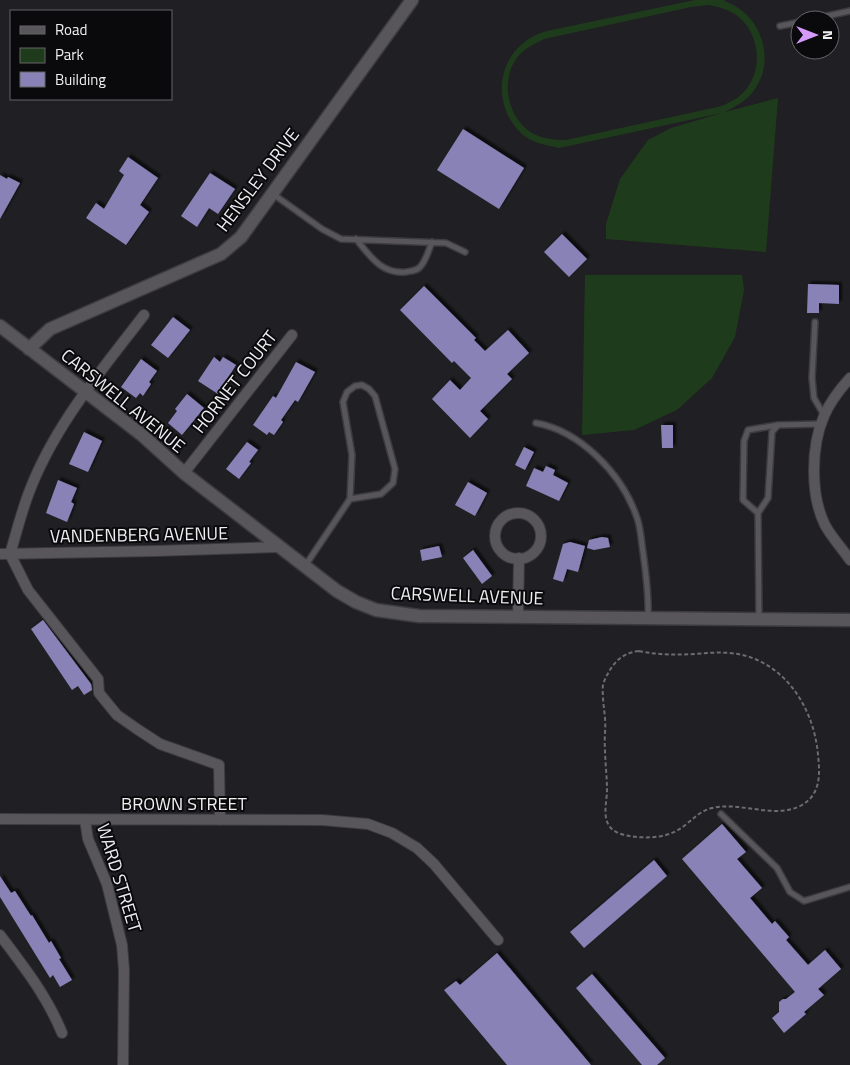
<svg xmlns="http://www.w3.org/2000/svg" width="850" height="1065" font-family="'Titillium Web',sans-serif">
<style>
.green{fill:#1e3c1b;fill-rule:evenodd}
.building{fill:#8882b7;filter:url(#shadow)}
.lines{fill:none;stroke-linecap:round;stroke-linejoin:round}
.service-casing{stroke:#3c3b3e;stroke-width:8}
.minor-casing{stroke:#3c3b3e;stroke-width:12}
.tertiary-casing{stroke:#3c3b3e;stroke-width:15}
.path{stroke:#6d6c70;stroke-width:2;stroke-dasharray:4 2.5;stroke-linecap:butt}
.service{stroke:#58565b;stroke-width:5}
.minor{stroke:#58565b;stroke-width:10}
.tertiary{stroke:#58565b;stroke-width:12}
.labels{text-anchor:middle;stroke-width:4;stroke-linejoin:round;paint-order:stroke}
.street-label{font-size:18px;fill:#efeef1;stroke:#0a090b}
</style>
<defs>
<filter id="shadow"><feDropShadow dx="3" dy="-3" stdDeviation="1" flood-color="#0009"/></filter>
</defs>
<rect width="100%" height="100%" fill="#201f23"/>
<path class="green" d="M695,0H726L724,1C759,12 777,57 755,89C748,100 736,106 725,112L778,98L766,252L606,239V224L620,179L648,140L671,128L722,113L559,148C546,145 533,143 523,135C493,109 495,60 529,39C534,35 541,33 547,31ZM708,5C720,7 731,10 740,18C766,42 762,89 728,103C723,106 718,107 713,108L566,140C554,140 543,139 532,133C508,118 500,83 516,59C523,49 534,44 544,39L691,7Z
M585,275H742L744,290L735,337L712,378L677,410L634,430L582,435Z"/>
<path class="building" d="M463,129L524,168L499,209L437,170Z
M128,157L158,178L140,205L149,212L126,245L86,218L96,203L104,209L124,175L119,171Z
M210,173L235,189L218,214L209,208L197,227L181,216Z
M0,175L7,179L8,177L20,183L0,219Z
M562,234L587,259L569,277L544,252Z
M808,284L839,285V304L819,303V313H807Z
M424,286L476,338L474,340L485,351L508,330L529,353L507,374L512,379L480,411L488,419L470,438L432,399L450,380L460,390L471,378L454,361L452,363L400,310Z
M173,317L190,330L168,358L151,345Z
M214,357L220,362L223,357L236,365L218,394L198,381Z
M141,359L157,371L149,382L151,384L143,396L140,393L136,398L121,387Z
M296,362L315,372L298,402L295,400L281,420L283,422L274,435L269,432L267,435L253,425L273,396L276,398Z
M187,394L204,408L182,435L168,423L177,411L175,409Z
M661,425H673V448H662Z
M84,432L102,441L88,472L69,464Z
M247,442L258,450L249,462L251,463L239,479L226,469Z
M524,447L534,452L525,470L515,465Z
M546,466L555,470L553,475L568,483L559,501L526,486L534,468L543,472Z
M58,480L77,488L71,502L74,504L67,522L46,513Z
M468,482L487,493L475,516L455,505Z
M602,537L608,538L610,547L594,550L587,548L589,540Z
M570,542L585,546L578,572L567,569L563,582L553,579L563,544Z
M439,546L442,557L422,561L420,550Z
M473,550L492,576L482,584L463,558Z
M43,620L91,684L92,690L84,695L78,686L72,690L31,629Z
M722,824L746,852L737,859L762,888L750,898L772,924L775,921L789,937L786,940L808,965L825,950L841,969L818,989L824,995L804,1012L806,1014L784,1033L772,1018L779,1012V1002L783,999H786L795,992L682,859Z
M654,860L667,876L584,948L570,932Z
M0,876L11,893L15,891L31,916L32,915L49,943L51,941L61,958L59,959L72,980L60,987L53,975L50,978L0,897Z
M497,953L591,1065H507L444,990L456,981L460,985Z
M592,974L665,1058L657,1065H642L576,988Z"/>
<g class="lines">
<defs>
<path id="service" d="M809,20L850,11
M780,26L800,22
M273,194L322,229L341,239L446,243L465,252
M356,239C370,256 381,274 406,272C410,271 417,271 420,267C426,261 429,249 432,242
M815,322L812,378L814,398L824,415
M536,423C580,431 621,473 636,515C641,527 641,540 643,552C646,574 649,595 648,617
M758,513L743,500L744,441L748,430L778,425L821,424
M305,566L350,499L352,455L343,402L347,392L355,386L362,385L369,389L375,396L395,469L393,483L381,494L350,499
M759,620L758,513L768,498L772,432L778,425
M721,814L777,868L790,892L804,901L850,887"/>
<path id="minor" d="M144,315C101,371 53,427 28,495C21,514 16,534 10,554L28,590L98,679L99,693L117,715L137,729L160,744L219,765L220,820
M850,378C840,389 830,402 824,416C811,446 810,495 825,525C832,538 842,548 850,560
M184,473L292,335
M495 536a23 23 0 1 1 46 0a23 23 0 1 1-46 0Z
M0,554L155,551L278,547
M518,616L519,558
M0,819L322,820L368,824L392,833L417,848L434,864L498,940
M85,820L88,839L107,884L122,945L124,970L123,1065
M0,935C24,967 47,996 62,1033"/>
<path id="tertiary" d="M0,326L142,435L184,473L337,591L356,602L376,610L419,616L850,620
M29,349L50,329L221,254L241,237L412,0"/>
</defs>
<use href="#service" class="service-casing"/>
<use href="#minor" class="minor-casing"/>
<use href="#tertiary" class="tertiary-casing"/>
<path class="path" d="M639,651C658,655 676,655 695,654C707,653 718,652 729,653C782,657 814,706 818,755C820,774 821,794 802,805C775,820 741,801 712,808C700,811 693,819 684,826C669,838 648,839 630,836C623,835 615,833 610,827C602,817 607,801 607,790C607,776 605,762 605,748C604,738 606,728 605,718C604,707 602,696 603,684C610,667 619,653 639,651Z"/>
<use href="#service" class="service"/>
<use href="#minor" class="minor"/>
<use href="#tertiary" class="tertiary"/>
</g>
<g class="labels">
<g class="street-label">
<text transform="translate(258 180) rotate(-53)" y="6">HENSLEY DRIVE</text>
<text transform="translate(235 382) rotate(-52)" y="6">HORNET COURT</text>
<text transform="translate(123 401) rotate(39)" y="6">CARSWELL AVENUE</text>
<text transform="translate(139 535) rotate(-1)" y="6">VANDENBERG AVENUE</text>
<text transform="translate(467 596) rotate(2)" y="6">CARSWELL AVENUE</text>
<text x="184" y="810">BROWN STREET</text>
<text transform="translate(119 878) rotate(73)" y="6">WARD STREET</text>
</g>
</g>
<rect x="10" y="10" width="162" height="90" fill="#0a090b" stroke="#666567"/>
<rect x="20" y="26" width="25" height="8" fill="#58565b" stroke="#666567"/>
<text x="55" y="35" font-size="15" fill="#efeef1">Road</text>
<rect x="20" y="48" width="25" height="15" fill="#1e3c1b" stroke="#666567"/>
<text x="55" y="60" font-size="15" fill="#efeef1">Park</text>
<rect x="20" y="72" width="25" height="15" fill="#8882b7" stroke="#666567"/>
<text x="55" y="85" font-size="15" fill="#efeef1">Building</text>
<g transform="translate(815 35) rotate(90)"><circle r="24" fill="#0a090b" stroke="#666567"/>
<path d="M0-4L9 19L0 12L-9 19Z" fill="#d69bfa"/>
<text y="-8" font-size="14" font-weight="bold" text-anchor="middle" fill="#efeef1">N</text>
</g>
</svg>
